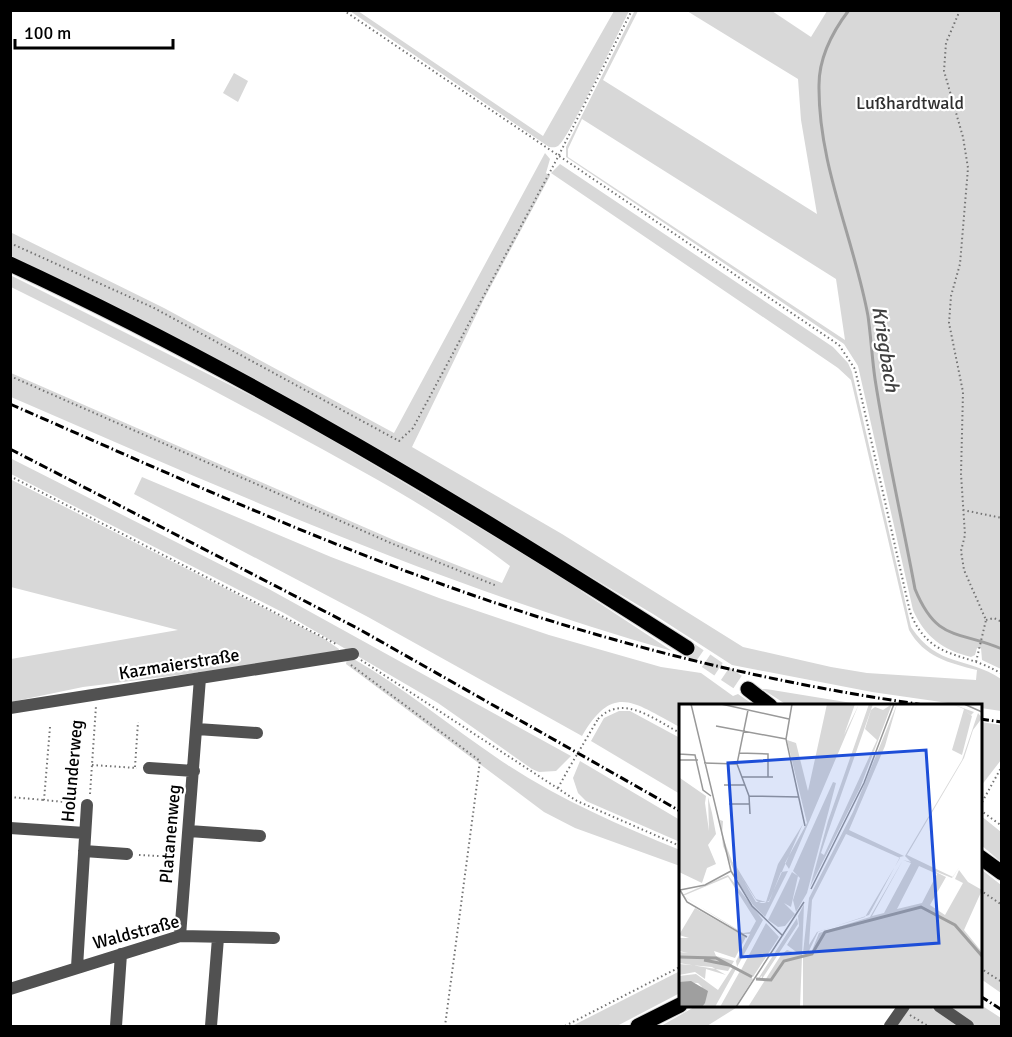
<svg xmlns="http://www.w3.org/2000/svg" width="1012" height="1037" font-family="Signika,sans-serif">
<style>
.green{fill:#d8d8d8;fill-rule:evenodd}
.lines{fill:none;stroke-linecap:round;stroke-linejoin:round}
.stream{stroke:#9f9f9f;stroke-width:3}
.major-tunnel{stroke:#d9d9d9;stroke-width:15;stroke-dasharray:15 8;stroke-linecap:butt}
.major-casing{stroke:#dbdbdb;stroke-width:17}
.path{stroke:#737373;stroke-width:2;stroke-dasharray:1.5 3;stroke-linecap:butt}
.minor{stroke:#515151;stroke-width:12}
.major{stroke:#000;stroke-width:15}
.rail{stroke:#000;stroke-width:3;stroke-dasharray:9 3 1.5 3;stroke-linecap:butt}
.path-bridge{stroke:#737373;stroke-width:2;stroke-dasharray:1.5 3;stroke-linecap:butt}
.labels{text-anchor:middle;stroke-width:4.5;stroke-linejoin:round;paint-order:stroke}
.park-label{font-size:18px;fill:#2f2f2f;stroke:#fff}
.street-label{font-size:18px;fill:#000;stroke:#fff}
.water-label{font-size:20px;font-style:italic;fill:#404040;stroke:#fff}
.inset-river{fill:none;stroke:#9f9f9f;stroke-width:3}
.inset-road{fill:none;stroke:#999;stroke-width:1.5}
.view{fill:#1d4ed8;fill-opacity:0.15;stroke:#1d4ed8;stroke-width:3}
.inset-edge{fill:none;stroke:#000;stroke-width:3}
</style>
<rect width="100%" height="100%" fill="#fff"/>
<path class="green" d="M635,10L638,11L603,80L817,214L801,120L798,79L687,11H772L811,37L827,11H1001V669L982,660L981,648H977L975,655L971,657C943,650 925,637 913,610L858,366L844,344L566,157V147ZM582,119L836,279L845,340L568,157V149Z
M350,11H358L543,136L614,11H629C620,29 568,141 558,146C555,148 552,147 549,147Z
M234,73L248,81L238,102L223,93Z
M545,153L550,159L546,173L550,176L483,301L412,447L562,534L743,647L831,667L867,673L976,680L977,670C949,663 924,657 909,630L851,380L838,368L551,173L560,164L833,347L848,363L852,372L911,627C938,668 967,656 1001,679V711L981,708L980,706L962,705L872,692L732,665L653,614L351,434L11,258L10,232L164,308L394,433Z
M10,275L290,415L582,589L581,591L672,651C444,587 228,491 11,397V373L396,541L502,583L510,566C443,514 364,472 289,431C197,381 105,333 11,287Z
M10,458L267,588L571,756L556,771L539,772L532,769L438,703L284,613L11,474Z
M142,477L331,557L439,598L549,635L661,667L701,673L733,696L738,694L754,705L680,706V727C635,704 614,681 582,736L368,617L134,494Z
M10,479L323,638L339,649L338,655L83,687L11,702V659L178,630L11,587Z
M352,658C404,688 450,726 500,760C556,798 618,825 680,850V866L575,828L544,812L346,664L347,659Z
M762,689H766L864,705H787Z
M619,711H630L680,738V794L591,741L604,718Z
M981,722L1001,725V760L981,786Z
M580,761L680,820V842L586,801L578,793L573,778Z
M980,815L1001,832V862L981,845Z
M981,869L1001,885V993L981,979Z
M680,971V993L617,1026H572Z
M981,1005L1001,1018V1026H973L944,1006Z
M696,1006H739L707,1026H661Z
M911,1006H929L957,1026H897Z"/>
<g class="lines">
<path class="stream" d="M849,10C833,31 819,58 819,85C818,165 854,239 868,316C871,337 872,358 875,379C886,450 902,519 915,589C937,643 959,630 1002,649"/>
<path class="major-tunnel" d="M687,648L748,689"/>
<defs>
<path id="major" d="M10,264C246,373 469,508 687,648
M748,689L770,706
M980,857L1002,873
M638,1026L680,1005"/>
</defs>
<use href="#major" class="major-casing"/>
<path class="path" d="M343,10L839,345L855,369L910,612C930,662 963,650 1002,674
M960,10L946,43L944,71L963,137L968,168L960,264L951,296L949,323L963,392L961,474L965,535L961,551L964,570L986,620L976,662
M10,243L154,308L399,441L413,428L558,157L632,10
M10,376L393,544L497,586
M10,476L336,644
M963,510L1002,518
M986,620L994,618L1002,622
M361,660L577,801L680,846
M351,665L480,761L445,1026
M598,719C623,693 655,720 680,733
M50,727L44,800L75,803
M92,765L137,768
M135,767L138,722
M558,788L569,768
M90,794L96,706
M10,797L44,800
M980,806L1002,766
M980,810L1002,826
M139,855L175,857
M980,890L1002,905
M980,968L1002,982
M910,1015L928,1026
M565,1026L680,967"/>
<path class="minor" d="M10,708L353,654
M197,729L257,733
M149,768L194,771
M10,828L85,833
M189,831L260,836
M84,851L127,854
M180,936L200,678
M77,967L87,805
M10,989L180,936L274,938
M939,1006L968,1026
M116,1026L121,954
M211,1026L218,938
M890,1026L904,1006"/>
<use href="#major" class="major"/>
<path class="rail" d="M10,404C154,467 296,532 444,585C602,642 765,683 932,706
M10,449L357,628L680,811
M980,719L1002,722
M980,996L1002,1010"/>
<path class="path-bridge" d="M569,768L598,719"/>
</g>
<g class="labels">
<g class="park-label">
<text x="910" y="109">Lußhardtwald</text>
</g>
<g class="street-label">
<text transform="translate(179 664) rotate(-9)" y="6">Kazmaierstraße</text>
<text transform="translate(72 771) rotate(-85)" y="6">Holunderweg</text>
<text transform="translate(170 834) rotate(-85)" y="6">Platanenweg</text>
<text transform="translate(136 932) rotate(-15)" y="6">Waldstraße</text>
</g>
<g class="water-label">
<text transform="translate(886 349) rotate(81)" y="7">Kriegbach</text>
</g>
</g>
<g transform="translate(679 704)">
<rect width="303" height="303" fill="#fff"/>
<path d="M148,0H176L165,31L180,0L110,165L106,159L128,119L108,36L117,39L129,87ZM190,0H194L149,128L142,149L145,151L198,36L186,25L192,6L196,3L204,6L213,0L181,84L131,183L149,117ZM218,0L206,42L170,126L225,152L221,153L190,211L139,228L130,247L124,249L130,194L174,108ZM167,130L221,154L186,213L138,228L130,241L133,196ZM273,0L295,8L292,11L285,6L293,12L283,51L273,46L285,5ZM299,9L303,14L294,26L285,54L228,151L274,173L281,162L273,174L253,166L267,173L251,201L266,211L284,179L276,175L280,166L289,178L303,186L285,226L303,248V303H124V251L132,249L140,229L191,213L224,156L232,158L226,152L283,56ZM224,156L232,159L205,209L193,212ZM240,162L258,170L243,199L218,205ZM1,74L27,92L26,99L30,127L29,93L33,109L37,130L29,141L37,160L28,164L23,179L0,168ZM154,78L157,79L128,189L117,208L114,196L121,174L114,167ZM41,116L44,117L43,131L53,157L77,198H90L102,168L109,167L86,213L89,216L113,168L119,172L112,203L105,199L116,210L106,222L99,223L89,216L74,201L61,181L44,142ZM124,120L90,197L85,199H82L78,197L77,196L64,176L59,167L54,157L77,195L87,198L99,160ZM49,171L84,216L58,263L57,257L71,230H64L3,191ZM49,173L77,217L71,228L64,229L4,192ZM125,200L121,303H69L102,251L108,246L120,250L108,241L120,222L119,212ZM16,204L67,233L56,254L35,247L37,252L55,257L49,267L0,259V248L9,249L0,247V234H10L0,231ZM118,214L119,220L83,275V272L79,275ZM87,219L100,233L74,273L62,266ZM0,260L33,263L47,271L27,265L26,275L16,268L0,271ZM54,263L57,265L36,303H23V283L19,279L0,278V272L17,270L39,286ZM61,267L74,275L56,303H41Z" fill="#d8d8d8" fill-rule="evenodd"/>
<path d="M12,277L29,287L26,299L23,303H0V278Z" fill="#9f9f9f"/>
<path class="inset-river" d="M0,253L37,254L73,273M25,256L50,261M77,275L92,276L105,257L133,250L146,228L242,203L276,221L303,252"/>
<path class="inset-road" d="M12,0L52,167M42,0L110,15M113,0L107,35L126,122M285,0L303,8M69,6L58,60L70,92L71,110M37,22L107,35M0,32V50M60,49L89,50V73M0,50L16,51L24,86L32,92M0,56H19M25,59L58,60M63,73H94M45,81H66M70,92L120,93M50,100H71M52,167L73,202L104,232M132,185L185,79L215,0M1,186L8,198L68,233M1,186L26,181L52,167M57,303L125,198"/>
<path class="view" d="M247,46L260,239L62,253L49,59Z"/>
<rect width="303" height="303" class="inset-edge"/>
</g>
<rect width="1012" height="1037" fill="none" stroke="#000000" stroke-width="24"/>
<path d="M15 39v9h158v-9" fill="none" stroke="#000000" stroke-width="3"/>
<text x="24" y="39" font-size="18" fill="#000000" stroke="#ffffff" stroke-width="4.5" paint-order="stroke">100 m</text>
</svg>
